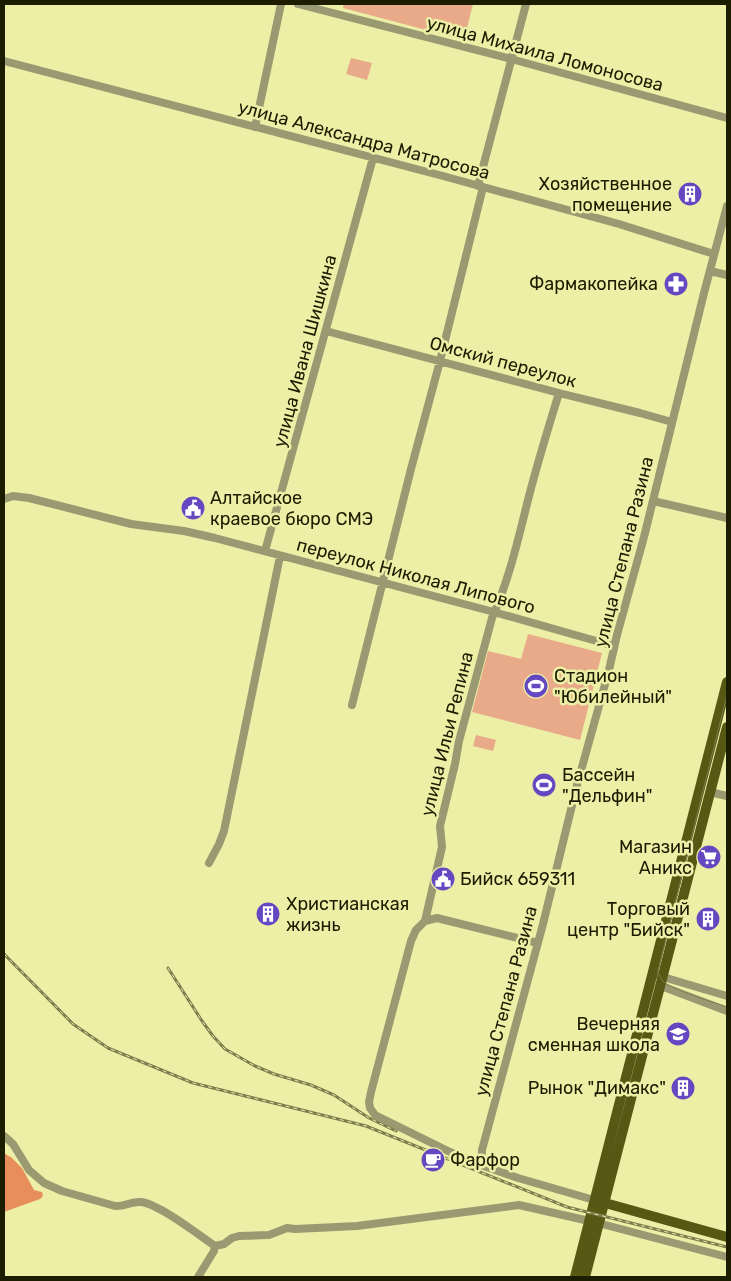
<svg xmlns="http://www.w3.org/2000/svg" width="731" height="1281" font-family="Rubik,sans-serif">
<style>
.green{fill:#e8aa88}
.forest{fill:#e78e5b}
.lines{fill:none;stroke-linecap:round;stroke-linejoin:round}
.minor{stroke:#999a71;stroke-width:8}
.major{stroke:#585815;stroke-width:10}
.tram{stroke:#7c7d4d;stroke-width:1}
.rail-casing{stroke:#7c7d4d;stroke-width:3}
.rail{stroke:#edefa7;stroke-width:1;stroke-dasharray:4;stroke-linecap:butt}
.labels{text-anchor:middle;stroke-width:5;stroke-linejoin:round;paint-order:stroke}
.street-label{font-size:18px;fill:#1c1c01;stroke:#edefa7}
.poi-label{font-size:18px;fill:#1c1c01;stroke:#edefa7;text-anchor:end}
</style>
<rect width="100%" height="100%" fill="#edefa7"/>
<path class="green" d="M344,4H473L464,40L343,8Z
M351,58L372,63L367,80L346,74Z
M528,634L602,653L580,740L472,712L488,651L521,659Z
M476,735L496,740L493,751L473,746Z"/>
<path class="forest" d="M4,1153L12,1158L22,1168L34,1190L42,1192L43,1196L40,1199L4,1212Z"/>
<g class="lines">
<path class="minor" d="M298,4L511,59L727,118
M4,61L443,176L619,224L714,254
M255,127L281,4
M478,186L526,4
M710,271L727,275
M326,331L559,393L640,413L672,422
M559,393C548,429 537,464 528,500C518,540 509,580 492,618L459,741L455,764L440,826L442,847L425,921L416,930L411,941L371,1092L369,1102L370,1108L375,1115L450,1152L481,1165L518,1178L594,1200
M4,499L13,496L29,498L131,524L184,531L215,538L494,612L614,646
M653,501L727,518
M265,551L373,158
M352,705L411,469L440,361L483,187
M710,792L727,796
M209,863L219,844L224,831L280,556
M425,921L437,918L538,943
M653,974L727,996
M660,986L669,989L727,1011
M4,1136L13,1144L29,1170L44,1183L62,1191L115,1206C124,1207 132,1201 141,1202C159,1204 199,1235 215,1246L224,1244L232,1238L239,1236L269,1235L287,1228L295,1229L357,1226L519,1205L598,1223L727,1257
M481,1165L482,1150L543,924L577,785L609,670L617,635L644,537L704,293L727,206
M198,1277L214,1251L215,1246"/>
<path class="major" d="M598,1201L727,1237
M575,1277L727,682
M585,1277L727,727"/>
<path class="tram" d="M727,695L658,971C659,975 660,978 663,981C672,990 714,1002 727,1007"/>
<defs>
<path id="rail" d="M4,954L73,1024L108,1048L193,1083L366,1126L567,1207L727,1247
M168,968L202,1021L213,1036L225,1049L255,1066L274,1074L311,1085L334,1095L369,1118L396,1131"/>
</defs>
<use href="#rail" class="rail-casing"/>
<use href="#rail" class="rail"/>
</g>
<defs>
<symbol id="building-disc" viewBox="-11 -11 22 22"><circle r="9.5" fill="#6548c1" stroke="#edefa7"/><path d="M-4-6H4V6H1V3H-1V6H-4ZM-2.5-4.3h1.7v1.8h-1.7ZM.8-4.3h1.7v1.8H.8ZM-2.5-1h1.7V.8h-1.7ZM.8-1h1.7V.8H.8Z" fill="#fff"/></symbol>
<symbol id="pharmacy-disc" viewBox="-11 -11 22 22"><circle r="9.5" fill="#6548c1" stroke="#edefa7"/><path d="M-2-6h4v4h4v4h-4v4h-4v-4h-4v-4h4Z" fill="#fff"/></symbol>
<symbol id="civic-disc" viewBox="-11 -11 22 22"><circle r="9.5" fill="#6548c1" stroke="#edefa7"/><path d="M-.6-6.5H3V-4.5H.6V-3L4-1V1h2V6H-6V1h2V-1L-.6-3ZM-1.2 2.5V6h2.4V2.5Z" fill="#fff"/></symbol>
<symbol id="stadium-disc" viewBox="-11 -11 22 22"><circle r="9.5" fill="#6548c1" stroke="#edefa7"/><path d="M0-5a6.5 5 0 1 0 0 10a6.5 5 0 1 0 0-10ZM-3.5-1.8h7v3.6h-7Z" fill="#fff"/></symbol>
<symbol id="supermarket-disc" viewBox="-11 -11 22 22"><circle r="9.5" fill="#6548c1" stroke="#edefa7"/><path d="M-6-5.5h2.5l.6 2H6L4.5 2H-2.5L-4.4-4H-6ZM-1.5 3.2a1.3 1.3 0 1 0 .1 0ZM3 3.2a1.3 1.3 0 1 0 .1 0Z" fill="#fff"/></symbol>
<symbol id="school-disc" viewBox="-11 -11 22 22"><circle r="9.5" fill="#6548c1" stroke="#edefa7"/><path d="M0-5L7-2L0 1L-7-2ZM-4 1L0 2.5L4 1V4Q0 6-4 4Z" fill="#fff"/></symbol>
<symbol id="cafe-disc" viewBox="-11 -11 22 22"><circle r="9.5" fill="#6548c1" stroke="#edefa7"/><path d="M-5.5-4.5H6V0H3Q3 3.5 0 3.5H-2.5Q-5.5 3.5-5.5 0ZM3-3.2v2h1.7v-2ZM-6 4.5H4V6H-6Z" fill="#fff"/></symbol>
</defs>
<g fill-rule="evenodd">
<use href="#building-disc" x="676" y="180" width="28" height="28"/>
<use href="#pharmacy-disc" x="662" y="270" width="28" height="28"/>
<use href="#civic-disc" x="179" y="494" width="28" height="28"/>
<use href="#stadium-disc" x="522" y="672" width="28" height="28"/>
<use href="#stadium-disc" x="530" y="771" width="28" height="28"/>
<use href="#supermarket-disc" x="695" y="843" width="28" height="28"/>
<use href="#civic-disc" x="429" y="865" width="28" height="28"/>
<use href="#building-disc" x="254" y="900" width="28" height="28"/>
<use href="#building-disc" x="694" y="905" width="28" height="28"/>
<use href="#school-disc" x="664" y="1020" width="28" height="28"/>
<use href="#building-disc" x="669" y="1074" width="28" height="28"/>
<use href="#cafe-disc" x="419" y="1146" width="28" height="28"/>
</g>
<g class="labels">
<g class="street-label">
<text transform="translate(545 54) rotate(15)" y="6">улица Михаила Ломоносова</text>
<text transform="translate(364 140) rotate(15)" y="6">улица Александра Матросова</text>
<text transform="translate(305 351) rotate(-75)" y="6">улица Ивана Шишкина</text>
<text transform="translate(503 362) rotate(15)" y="6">Омский переулок</text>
<text transform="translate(624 552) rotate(-76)" y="6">улица Степана Разина</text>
<text transform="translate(416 576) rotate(15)" y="6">переулок Николая Липового</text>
<text transform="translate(447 734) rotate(-76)" y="6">улица Ильи Репина</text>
<text transform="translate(506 1001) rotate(-75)" y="6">улица Степана Разина</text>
</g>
<g class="poi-label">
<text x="672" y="190">Хозяйственное<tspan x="672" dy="21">помещение</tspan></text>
<text x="658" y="290">Фармакопейка</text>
<text x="210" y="504" text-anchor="start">Алтайское<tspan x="210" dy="21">краевое бюро СМЭ</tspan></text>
<text x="554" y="682" text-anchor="start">Стадион<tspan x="554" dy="21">"Юбилейный"</tspan></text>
<text x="562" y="781" text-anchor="start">Бассейн<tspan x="562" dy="21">"Дельфин"</tspan></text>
<text x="692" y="853">Магазин<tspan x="692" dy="21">Аникс</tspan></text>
<text x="460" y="885" text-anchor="start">Бийск 659311</text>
<text x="286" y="910" text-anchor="start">Христианская<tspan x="286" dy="21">жизнь</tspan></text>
<text x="690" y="915">Торговый<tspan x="690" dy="21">центр "Бийск"</tspan></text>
<text x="660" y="1030">Вечерняя<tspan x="660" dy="21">сменная школа</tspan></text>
<text x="666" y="1094">Рынок "Димакс"</text>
<text x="450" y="1166" text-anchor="start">Фарфор</text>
</g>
</g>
<rect width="731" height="1281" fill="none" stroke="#1c1c01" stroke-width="10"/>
</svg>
